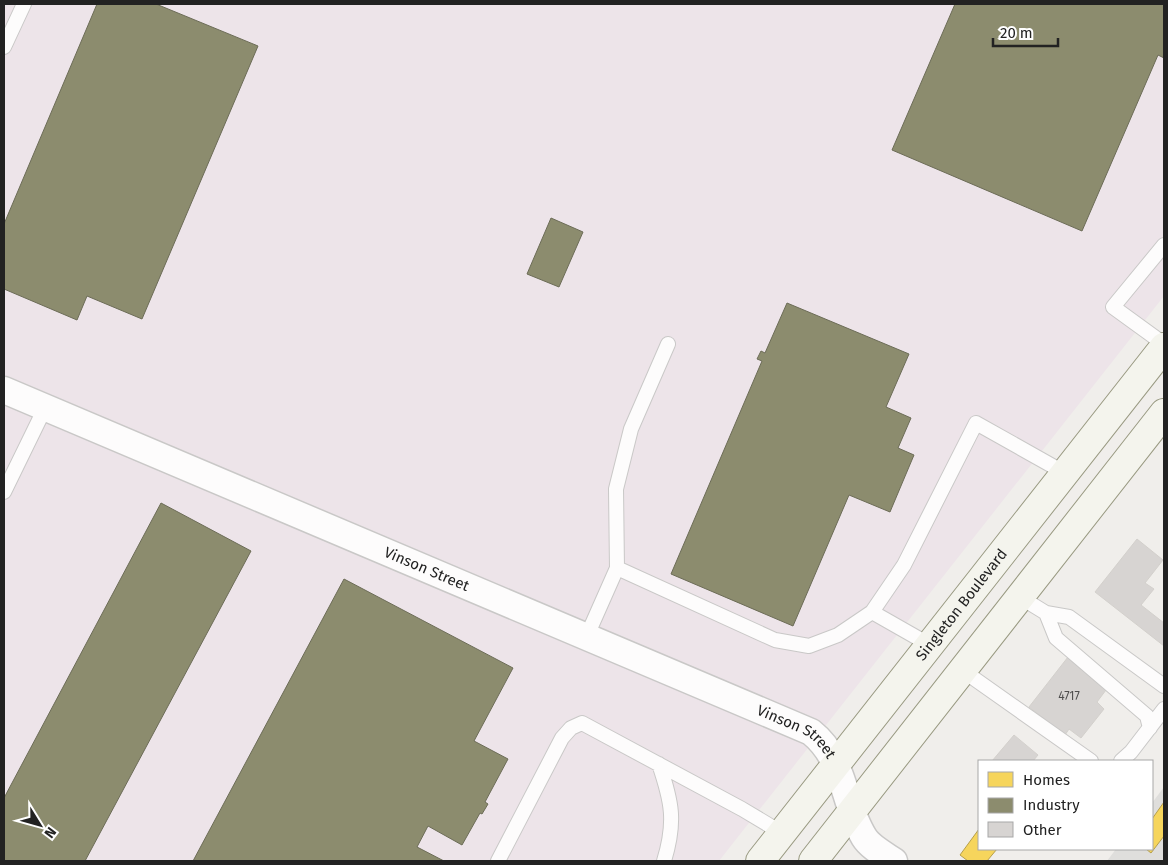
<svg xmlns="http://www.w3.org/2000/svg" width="1168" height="865" font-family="'Fira Sans',sans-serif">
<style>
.residential{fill:#dfdedc}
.industrial{fill:#ede4e9}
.homes{fill:#f6d55c;stroke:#b69f4b}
.industry{fill:#8c8c6e;stroke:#6c6c57}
.building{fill:#d7d4d2;stroke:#d3d0cc}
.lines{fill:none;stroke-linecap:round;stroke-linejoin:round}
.lane-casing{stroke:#c9c8c7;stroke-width:16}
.street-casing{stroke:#c9c8c7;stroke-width:29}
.secondary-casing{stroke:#999a82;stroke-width:30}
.lane{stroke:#fdfcfc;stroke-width:14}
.street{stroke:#fdfcfc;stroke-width:26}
.secondary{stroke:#f4f4ed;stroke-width:28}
.labels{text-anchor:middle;stroke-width:5;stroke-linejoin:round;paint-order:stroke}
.number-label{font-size:12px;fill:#4f4e4e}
.street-label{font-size:15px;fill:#222;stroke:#fff}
</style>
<rect width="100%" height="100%" fill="#f0eeeb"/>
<path class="residential" d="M1164,787V861H1107L1116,849H1152V803Z"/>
<path class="industrial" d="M4,4H1164V296L719,861H4Z"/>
<path class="homes" d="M1164,802V836L1151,853L1146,849H1152V819Z
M979,829V849H997L987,861H968L960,855Z"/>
<path class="industry" d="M97,4H156L258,46L142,319L87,296L77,320L4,289V224Z
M955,4H1164V58L1158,55L1082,231L892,150Z
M551,218L583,232L559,287L527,274Z
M787,303L909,354L886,407L911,418L898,448L914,455L890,512L849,495L793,626L671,574L762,361L757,359L761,351L765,353Z
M161,503L251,551L85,861H4V798Z
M344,579L513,668L474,741L508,759L485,802L488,804L482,814L480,813L462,845L428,826L417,847L444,861H193Z"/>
<path class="building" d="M1137,539L1163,560L1145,583L1154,589L1141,605L1164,623V646L1095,592Z
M1068,657L1106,690L1097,702L1104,709L1081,738L1069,729L1065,735L1029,707Z
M1014,735L1038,755L1033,761H992Z"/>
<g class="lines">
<defs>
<path id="lane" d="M4,47L24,4
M1164,245L1113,307L1164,344
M668,344L631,429L616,489L617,568L775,640L809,646L838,635L872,612
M4,492L45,408
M1020,597L1046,613L1056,638L1147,716L1150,728
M1046,613L1069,617L1164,686
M586,638L617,568
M930,645L872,612L904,565L976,423L1065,473
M962,670L1091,761
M1121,761L1131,752L1164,709
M659,764C672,802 676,822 664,861
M498,861L562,738L571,728L582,723L742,809L782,833"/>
<g id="street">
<path id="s1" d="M4,390L811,732C846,760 842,802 864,837C870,847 885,855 894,861"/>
</g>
<g id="secondary">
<path id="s2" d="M760,861L1164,347"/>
<path d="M813,861L1164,413"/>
</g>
</defs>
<use href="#lane" class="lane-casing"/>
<use href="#street" class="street-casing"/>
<use href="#secondary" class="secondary-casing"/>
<use href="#lane" class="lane"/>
<use href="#street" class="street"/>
<use href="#secondary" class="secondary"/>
</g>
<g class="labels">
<g class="number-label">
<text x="1069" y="700">4717</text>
</g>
<g class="street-label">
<text dy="5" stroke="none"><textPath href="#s1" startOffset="459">Vinson Street</textPath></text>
<text dy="5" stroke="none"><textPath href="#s2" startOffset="326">Singleton Boulevard</textPath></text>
<text dy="5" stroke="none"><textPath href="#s1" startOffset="864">Vinson Street</textPath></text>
</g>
</g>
<rect width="1168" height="865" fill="none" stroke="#222222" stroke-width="10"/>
<rect x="978" y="760" width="175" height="90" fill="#ffffff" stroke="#a7a7a7"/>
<rect x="988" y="772" width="25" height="15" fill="#f6d55c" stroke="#a7a7a7"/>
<text x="1023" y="785" font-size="15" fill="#222222">Homes</text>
<rect x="988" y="798" width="25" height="15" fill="#8c8c6e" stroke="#a7a7a7"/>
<text x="1023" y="810" font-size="15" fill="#222222">Industry</text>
<rect x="988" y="822" width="25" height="15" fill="#d7d4d2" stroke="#a7a7a7"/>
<text x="1023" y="835" font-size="15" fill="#222222">Other</text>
<g transform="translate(40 825) rotate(127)" stroke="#ffffff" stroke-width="4" paint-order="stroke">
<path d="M0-4L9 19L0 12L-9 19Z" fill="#222222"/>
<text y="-8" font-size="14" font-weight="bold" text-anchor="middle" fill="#222222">N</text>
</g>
<path d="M993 38v8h65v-8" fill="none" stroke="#222222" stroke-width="2.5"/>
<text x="1000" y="38" font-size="15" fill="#222222" stroke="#ffffff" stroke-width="4" paint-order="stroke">20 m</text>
</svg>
